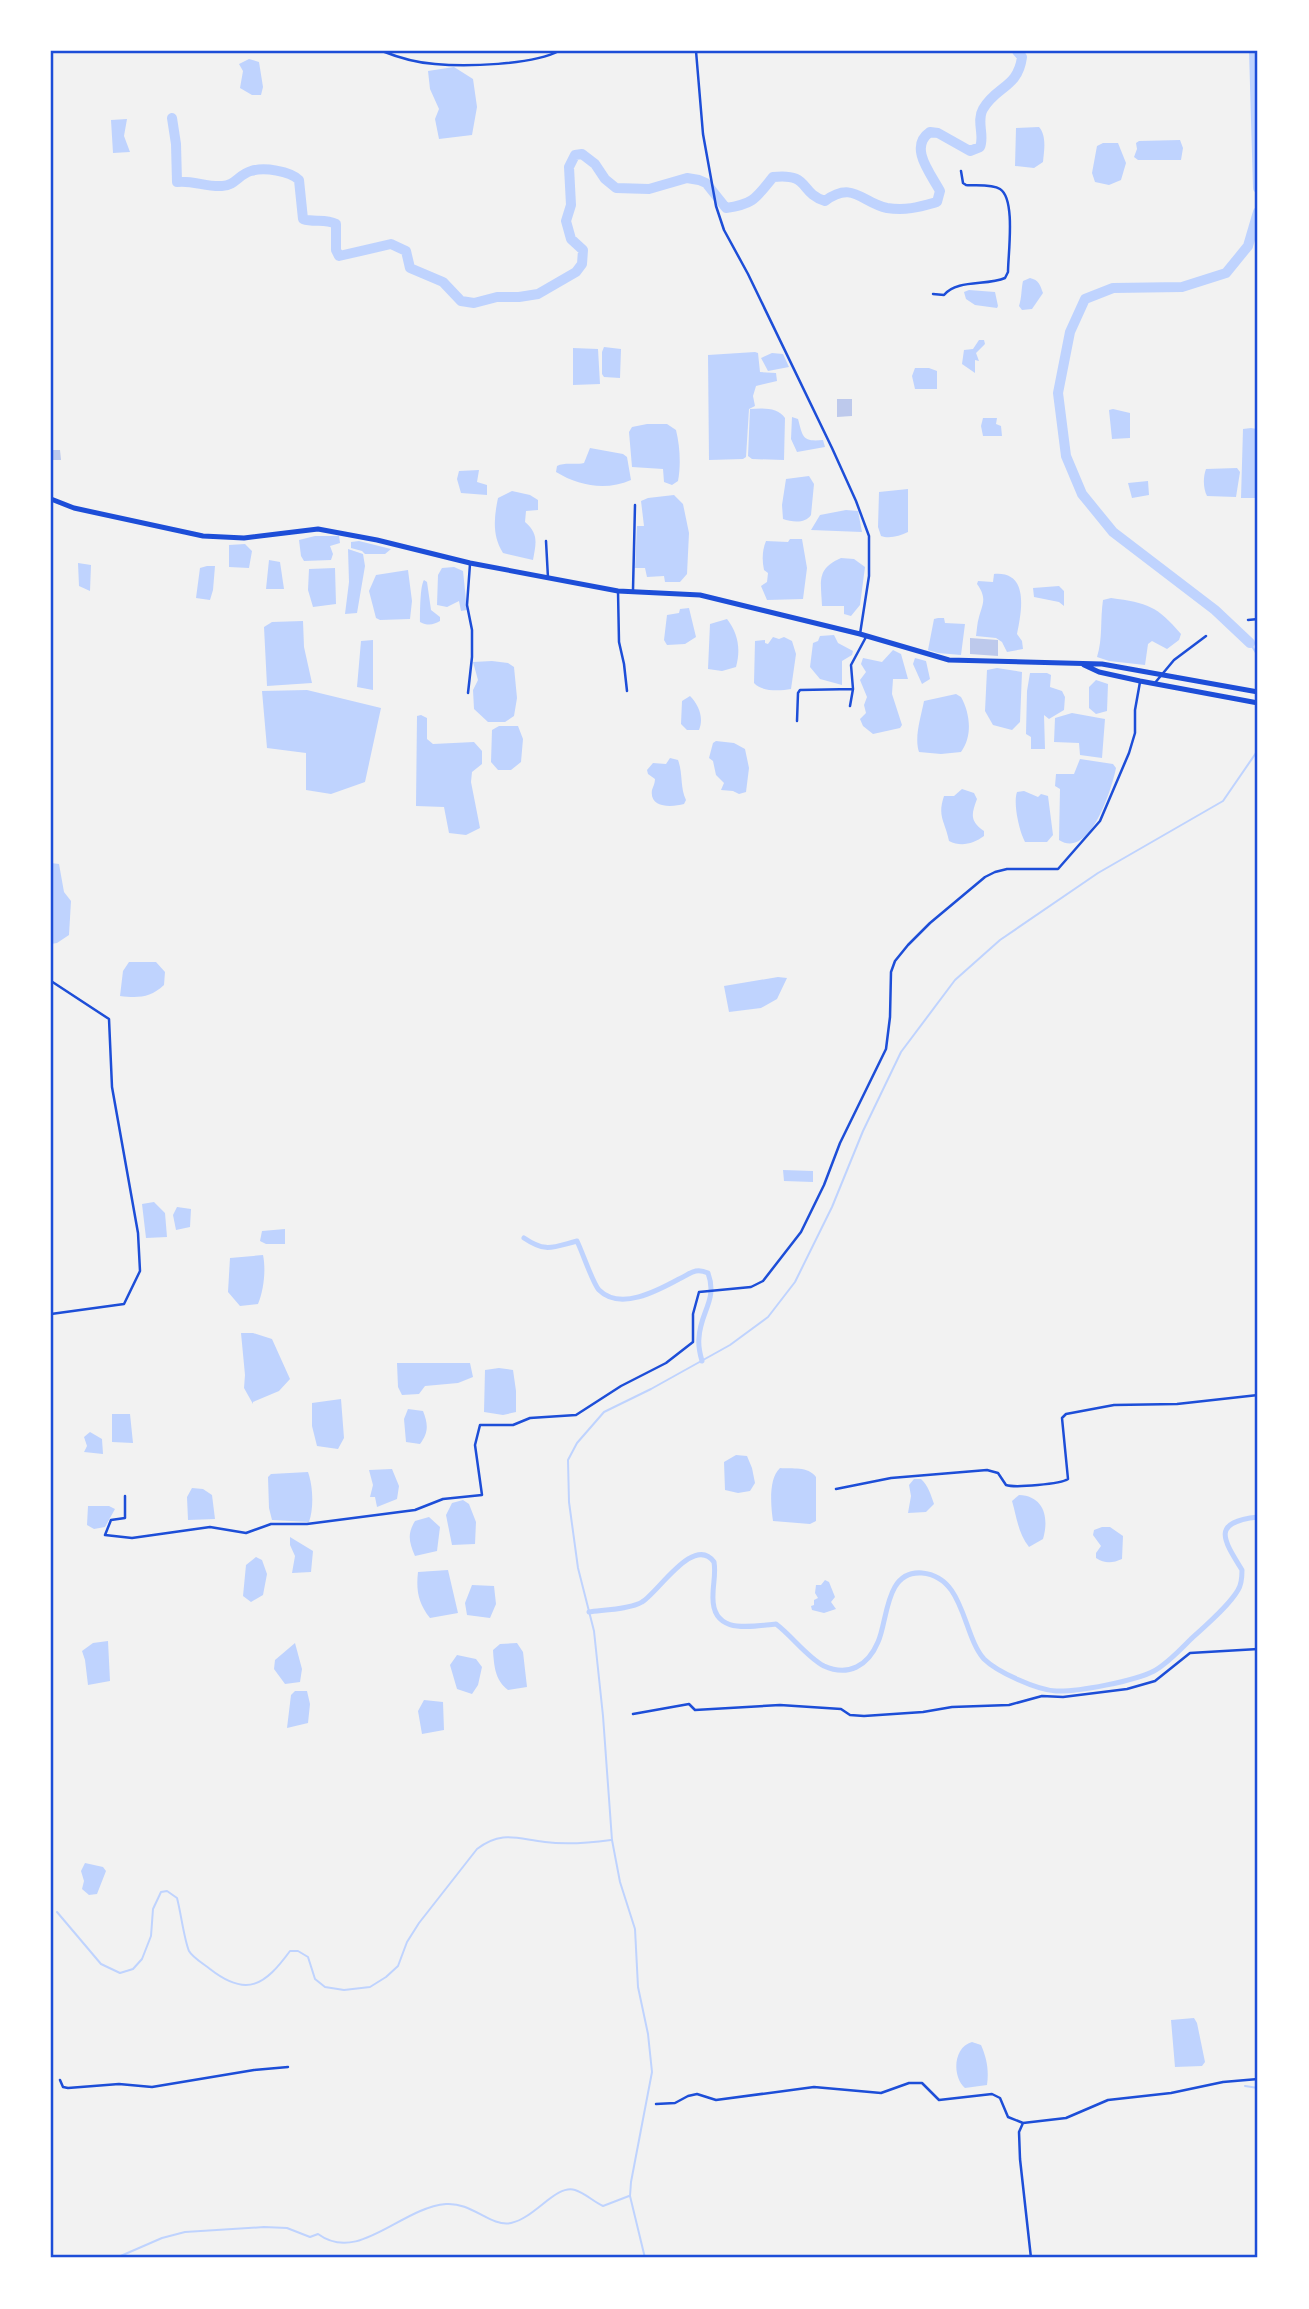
<svg xmlns="http://www.w3.org/2000/svg" width="1309" height="2309" font-family="'Roboto Condensed',sans-serif">
<style>
.water{fill:#bfd3fe}
.lines{fill:none;stroke-linecap:round;stroke-linejoin:round}
.stream{stroke:#bfd3fe;stroke-width:2}
.canal{stroke:#bfd3fe;stroke-width:5}
.river{stroke:#bfd3fe;stroke-width:10}
.building{fill:#bdc9ec}
.minor{stroke:#1d4ed8;stroke-width:2.5}
.trunk{stroke:#1d4ed8;stroke-width:5}
.neatline{fill:none;stroke:#1d4ed8;stroke-width:2.5}
</style>
<rect width="100%" height="100%" fill="#f2f2f2"/>
<path class="water" d="M249,59L259,62L263,87L261,95H252L240,88L243,71L239,64Z
M454,67L473,79L477,107L472,135L439,139L435,119L439,109L430,89L428,71Z
M127,119L124,136L130,152L113,153L111,120Z
M1039,127C1047,136 1044,151 1043,162L1034,168L1015,166L1016,128Z
M1180,140L1183,148L1181,160H1138L1134,157L1137,149L1136,143L1139,141Z
M1103,143H1118L1126,163L1121,180L1109,185L1095,182L1092,173L1097,146Z
M1030,278C1039,280 1040,285 1043,293L1032,309L1022,310L1019,306C1022,297 1021,290 1023,281Z
M969,290L995,292L998,306L997,308L975,305L966,299L964,292Z
M979,340H984L985,344L976,353L979,361L975,360V373L962,364L964,350L973,349Z
M604,347L621,349L620,378L604,377L602,374V352Z
M573,348L598,349L600,384L573,385Z
M755,352L758,353L760,372L776,373L777,381L756,386L753,396L755,406L749,409L746,457L743,459L709,460L708,355Z
M772,353L783,354L789,367L768,371L761,358Z
M915,368H929L937,371V389H915L912,376Z
M750,409C762,408 778,407 785,418L784,460L752,459L748,456Z
M1113,409L1130,413V438L1112,439L1109,410Z
M792,417L798,419C803,437 802,442 823,440L825,447L797,452L791,439Z
M983,418H997L996,424L1001,426L1002,436H983L981,426Z
M647,424H667L676,430C680,446 681,465 678,481L672,485L664,482L663,469L632,467L629,432L632,427Z
M1251,428L1257,429L1258,432L1255,498H1241L1243,429Z
M590,448L623,454L627,457L631,480C606,491 579,486 556,472L557,466C564,462 575,465 584,463Z
M1237,468L1240,472L1236,497L1207,496C1203,488 1203,477 1206,469Z
M479,470L477,482L487,485V495L461,493L457,479L459,471Z
M809,476L814,484L811,515C805,524 792,522 783,519L782,505L786,479Z
M1148,481L1149,495L1132,498L1128,483Z
M908,489V532C900,536 889,539 881,536L878,527L879,492Z
M512,491L530,495L538,500V510L526,511L525,522C539,534 536,543 533,560L503,553C492,536 494,517 498,498Z
M674,495L683,504L689,533L687,574L680,582H665L664,576L647,577L645,568H635L637,526H644L641,501L648,498Z
M846,510L858,511L862,532L811,530L820,515Z
M315,536H339L340,543L330,546L333,554L331,560L304,561L301,556L299,540Z
M790,539H802L807,568L803,599L767,600L761,586L767,582L768,573L764,570C762,560 762,551 766,541L788,542Z
M359,541L391,549L385,554H365L362,551L351,548V542Z
M245,544L252,551L249,568L229,567V545Z
M348,549L363,554L365,566L357,613L345,614L349,582Z
M841,558L854,559L865,567L860,605L851,616L844,614V606H822C821,581 816,569 841,558Z
M269,560L280,562L284,589H266Z
M78,563L91,565L90,591L79,586Z
M207,566H215L213,590L210,600L196,598L200,568Z
M454,567L463,571L467,610L461,611L459,601L447,607L437,605L438,575L442,568Z
M335,568L336,604L313,607L308,590L309,569Z
M408,570L412,601L410,619L380,620L376,618L369,591L376,575Z
M994,574C1029,571 1022,610 1017,634L1022,641L1023,649L1007,652L1002,642L996,638L976,636C977,630 977,623 979,617C983,603 987,598 977,584L978,581L993,582Z
M424,580L427,582L431,610L440,617V621C433,625 428,626 420,622C420,613 420,586 424,580Z
M1059,586L1064,591V606L1059,602L1034,597L1033,588Z
M1111,598C1148,603 1157,606 1181,634L1179,640L1167,649L1152,641L1148,644L1145,665L1109,661L1097,657C1103,638 1100,620 1103,600Z
M689,608L696,637L685,644L667,645L664,640L667,615L679,613L680,609Z
M938,618H944L945,623L965,624L961,655L938,653L928,650L934,619Z
M727,619C738,633 741,649 736,667L722,671L708,669L710,624Z
M303,621L304,647L312,683L267,686L264,627L272,622Z
M834,635L838,643L853,651L852,655L842,661V685L820,679L810,667L813,643L818,641L820,636Z
M773,637L779,639L784,637L792,641L796,654L791,689C780,691 762,692 754,683L755,641L765,640V643L768,644Z
M373,640V690L357,687L361,641Z
M893,650L901,654L908,679H893L892,694L902,725L900,728L873,734L863,726L860,719L866,713L864,705L867,697L860,680L866,672L861,664L863,658L882,662Z
M915,658L926,661L930,679L922,684L913,664Z
M492,661L508,663L514,667L517,698L514,716L505,722H488L474,709L473,690L478,680L473,662Z
M997,668L1022,672L1020,722L1012,730L993,725L985,711L987,670Z
M1030,673H1047L1051,675L1050,687L1062,691L1065,697L1064,710L1049,719L1044,715L1045,749H1031V737L1026,734L1027,691Z
M1096,680L1108,684L1107,711L1096,714L1089,708V687Z
M307,690L381,708L365,782L331,794L306,790V753L267,748L262,691Z
M956,694L961,697C970,713 973,736 961,752L941,754L919,752C914,737 921,717 924,701Z
M690,696C699,705 704,718 699,730H687L681,724L682,701Z
M1072,713L1105,719L1102,758L1080,755L1079,743L1054,742L1055,718Z
M421,715L427,718V739L433,744L474,742L482,751V764L472,772L471,782L480,828L466,835L449,833L444,807L416,806L417,716Z
M499,726H518L523,739L521,762L511,770H498L491,762L492,730Z
M716,741L734,743L745,749L749,768L746,792L739,794L733,791L721,790L724,783L716,775L713,761L709,758L713,743Z
M670,758L678,760C683,773 680,788 686,800L684,804C673,807 649,809 652,790C653,787 655,783 655,779L648,774L647,770L653,763L666,764Z
M1080,759L1113,764L1116,768C1112,788 1090,860 1059,840L1060,789L1055,786L1056,774H1074Z
M962,789L974,793L977,799C971,815 970,821 984,831V836C973,844 961,847 949,841C945,821 937,817 944,796H954Z
M1024,791L1038,797L1041,794L1048,796L1053,835L1047,842H1025C1019,831 1013,803 1017,792Z
M51,863L59,864L64,892L71,901L69,935L57,943L51,944Z
M129,962H156L165,972L164,985C150,998 138,998 120,996L123,971Z
M778,977L787,978L777,999L761,1008L729,1012L724,986Z
M783,1170L813,1171V1182L784,1181Z
M154,1202L165,1213L167,1237L146,1238L142,1204Z
M177,1207L191,1209L190,1227L176,1230L173,1215Z
M285,1229V1244H266L260,1241L262,1231Z
M263,1255C266,1269 264,1290 258,1304L240,1306L228,1292L230,1258Z
M241,1333H253L272,1339L290,1379L279,1391L253,1402V1404L244,1388L245,1375Z
M397,1363H470L473,1377L458,1383L425,1386L419,1394L402,1395L398,1387Z
M499,1368L513,1370L516,1391V1412L503,1415L484,1412L485,1370Z
M341,1399L344,1438L338,1449L317,1446L312,1426V1403Z
M408,1409L423,1411C428,1424 429,1432 420,1444L406,1442L404,1419Z
M112,1414H130L133,1443L112,1442Z
M90,1432L102,1439L103,1454L84,1452L87,1446L84,1437Z
M736,1455L747,1456L752,1468L755,1483L750,1491L738,1493L725,1490L724,1462Z
M780,1468C792,1469 808,1466 816,1477V1521L810,1524L773,1521C771,1507 768,1479 780,1468Z
M392,1469L399,1486L397,1499L377,1507L375,1497H370L373,1485L369,1470Z
M308,1472C313,1486 314,1508 309,1522L272,1520L269,1508L268,1477L271,1474Z
M914,1479H921C928,1485 931,1495 934,1504L926,1512L908,1513L911,1496L909,1485Z
M192,1488L203,1489L212,1495L215,1519L188,1520L187,1497Z
M1019,1495C1045,1496 1049,1519 1043,1539L1029,1547C1018,1533 1017,1518 1012,1501Z
M463,1500L469,1504L476,1522L475,1544L452,1545L446,1515L452,1503Z
M88,1506H109L115,1509L105,1527L94,1529L87,1525Z
M429,1517L440,1527L437,1551L415,1556C409,1542 407,1534 415,1521Z
M1102,1527H1110L1123,1536L1122,1559C1113,1563 1105,1564 1096,1558V1553L1101,1546L1093,1535L1094,1530Z
M290,1537L313,1551L311,1572L292,1573L295,1556L290,1545Z
M256,1557L262,1560L267,1574L263,1595L251,1602L243,1596L246,1565Z
M448,1570L458,1613L430,1618C418,1603 416,1590 418,1572Z
M825,1580L829,1582L835,1597L831,1602L836,1609L824,1613L812,1610L811,1606L814,1605V1600L818,1598L815,1593L816,1585H821Z
M472,1585L494,1586L496,1604L490,1618L467,1615L465,1603Z
M108,1641L110,1681L88,1685L85,1660L82,1651L93,1643Z
M295,1643L302,1669L300,1682L285,1684L274,1669L275,1660Z
M517,1643L523,1652L527,1687L508,1690C495,1680 494,1666 493,1650L500,1644Z
M457,1655L476,1659L482,1667L478,1685L472,1694L457,1689L450,1665Z
M295,1691H307L310,1704L308,1723L287,1728L291,1695Z
M424,1700L443,1702L444,1730L422,1734L418,1711Z
M85,1863L103,1867L106,1871L97,1894L89,1895L82,1889L84,1881L81,1871Z
M1194,2018L1197,2023L1205,2062L1202,2066L1175,2067L1171,2020Z
M972,2042L981,2045C987,2059 989,2070 987,2085L965,2088C952,2077 953,2047 972,2042Z"/>
<g class="lines">
<path class="stream" d="M1250,643L1258,656
M57,1912L101,1964L120,1973L133,1969L142,1959L151,1936L153,1909L161,1892L167,1891L177,1898C181,1913 184,1939 189,1951C193,1958 204,1964 210,1969C247,1998 265,1985 290,1951H298L308,1957L315,1979L325,1987L344,1990L370,1987L386,1977L398,1966L407,1942L419,1923L477,1849C502,1830 517,1839 545,1842C567,1845 589,1843 611,1840
M1245,2086L1258,2088
M116,2258L162,2238L185,2232L264,2227L287,2228L310,2237L318,2234C359,2264 400,2208 446,2204C472,2202 490,2227 511,2223C535,2218 556,2184 575,2190C585,2193 594,2202 603,2206L629,2196
M645,2258L630,2196L631,2182L652,2072L648,2034L638,1987L635,1929L620,1882L612,1840L603,1716L594,1631L578,1568L569,1502L568,1460L577,1443L604,1412L651,1389L730,1345L768,1317L795,1282L832,1207L863,1131L901,1052L955,980L1000,940L1098,873L1223,801L1258,750"/>
<path class="canal" d="M524,1238C546,1253 553,1247 577,1241C582,1251 593,1284 599,1290C620,1311 657,1291 679,1279C690,1274 695,1267 708,1273C718,1300 700,1312 699,1338C698,1346 700,1354 702,1361
M589,1612C602,1610 631,1609 642,1602C658,1593 694,1534 714,1562C716,1574 713,1583 713,1595C711,1636 751,1626 776,1624C792,1636 807,1657 824,1666C848,1677 868,1666 878,1642C888,1620 885,1570 922,1573C965,1577 962,1634 984,1659C997,1672 1037,1690 1056,1691C1077,1692 1135,1681 1154,1671C1167,1664 1180,1650 1190,1640C1204,1627 1229,1606 1238,1590C1242,1584 1242,1576 1242,1570C1222,1538 1212,1522 1258,1517"/>
<path class="river" d="M1254,51L1258,188
M172,118L176,144L177,182C192,180 206,187 222,186C235,186 239,174 251,171C264,167 290,171 299,180L303,219C314,223 325,218 336,224V250L339,256L391,244L406,251L410,268L443,282L461,301L474,303L497,297H519L538,294L576,272L582,264L583,250L571,239L566,221L571,205L569,167L575,155L582,154L595,164L605,179L616,188L649,189L687,178L699,180L706,183L726,208C754,204 756,198 773,177C811,173 798,192 825,201C853,180 862,203 887,208C906,211 919,207 937,202L940,191C931,174 908,147 930,132L938,133L970,151L980,147C985,136 976,121 983,109C996,86 1018,88 1022,57L1017,51
M1250,643L1215,610L1113,532L1082,494L1066,456L1058,393L1070,332L1085,299L1113,288L1182,287L1226,273L1248,246L1258,212"/>
</g>
<path class="building" d="M837,399H852V416L837,417Z
M51,450H60L61,460H51Z
M970,638L998,640V656L970,654Z"/>
<g class="lines">
<path class="minor" d="M382,51C397,57 418,63 435,64C465,67 532,65 559,51
M696,51L703,134L716,206L724,230L748,274L832,448L856,501L869,536V576L860,634
M933,294L944,295C957,279 987,286 1005,278L1008,272C1008,254 1016,199 1000,189C992,184 976,186 966,185L963,183L961,171
M546,541L548,578
M633,590L635,505
M618,591L619,642L624,664L627,691
M1248,620L1258,619
M1154,684L1174,660L1206,636
M468,693L472,657V630L467,605L470,564
M850,706L853,689L851,665L866,637
M797,721L798,693L800,690L853,689
M51,981L109,1019L112,1087L138,1233L140,1271L124,1304L51,1314
M836,1489L891,1478L987,1470L998,1473L1006,1485C1015,1488 1061,1484 1068,1479L1062,1418L1066,1414L1114,1405L1177,1404L1258,1395
M125,1496V1518L111,1520L105,1535L132,1538L210,1527L246,1533L271,1524H307L415,1510L443,1499L482,1495L475,1445L480,1425H513L530,1418L576,1415L621,1386L666,1363L693,1342V1314L699,1292L751,1287L763,1281L801,1232L824,1185L840,1143L886,1049L890,1017L891,972L895,961L908,945L930,923L985,877L995,872L1007,869H1058L1100,821L1129,753L1135,733V710L1140,682
M633,1714L689,1704L695,1710L780,1705L841,1709L850,1715L864,1716L923,1712L952,1707L1009,1705L1042,1696L1063,1697L1127,1689L1155,1681L1190,1653L1258,1649
M60,2080L63,2087L68,2088L119,2084L152,2087L254,2070L288,2067
M656,2104L675,2103L688,2096L697,2094L716,2100L814,2087L881,2093L909,2083H922L939,2100L992,2094L1000,2098L1008,2117L1023,2123
M1031,2258L1020,2159L1019,2132L1023,2123L1066,2118L1108,2100L1171,2093L1223,2082L1258,2079"/>
<path class="trunk" d="M51,499L74,508L203,536L244,538L318,529L377,540L470,563L618,591L700,595L860,634L949,660L1102,664L1258,692
M1084,665L1099,672L1140,681L1258,703"/>
</g>
<rect width="1309" height="2309" fill="none" stroke="#ffffff" stroke-width="105"/>
<rect x="52" y="52" width="1204" height="2204" class="neatline"/>
</svg>
